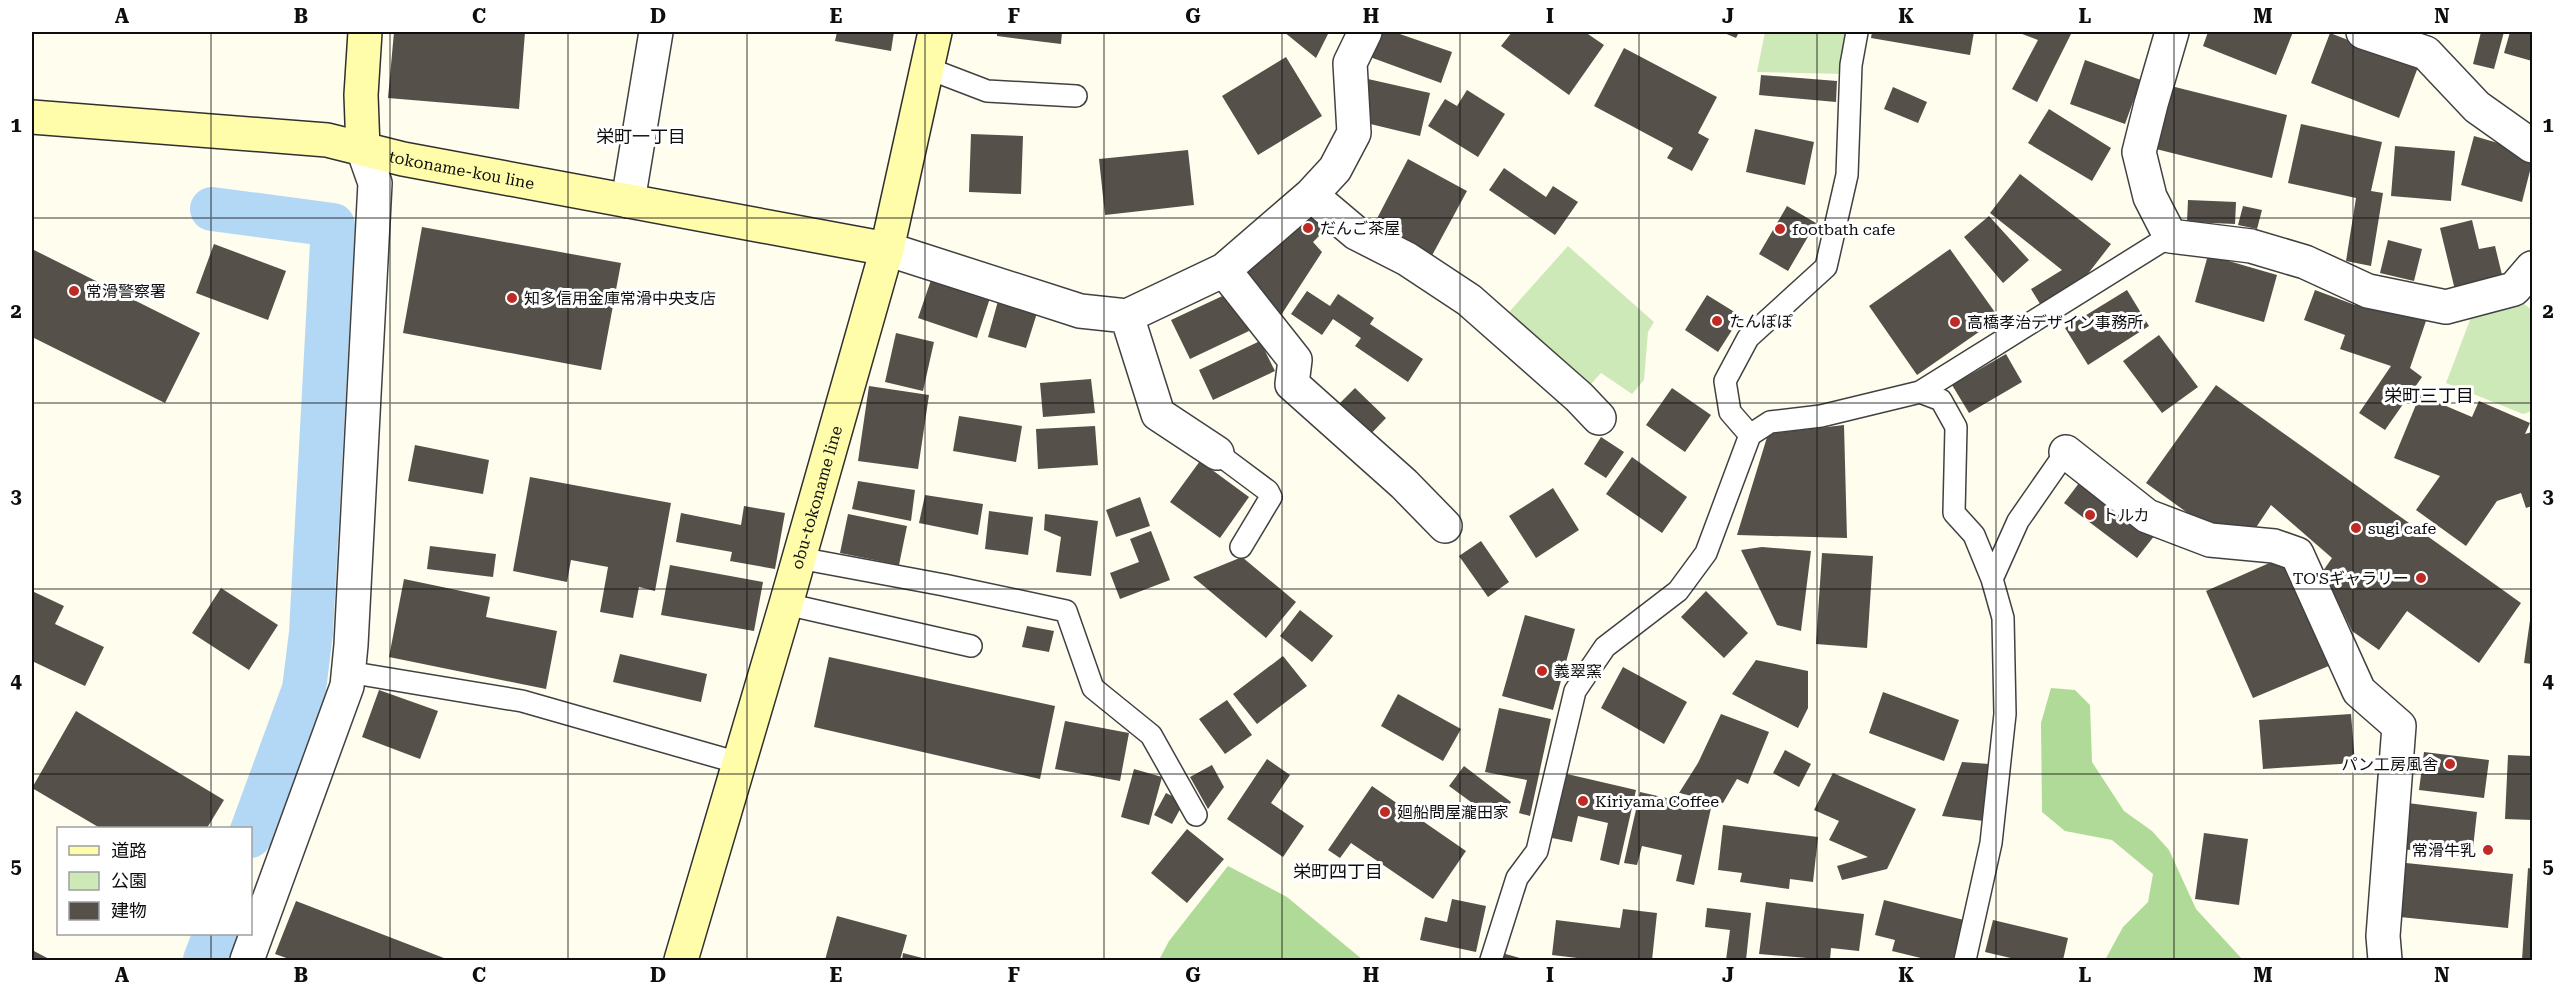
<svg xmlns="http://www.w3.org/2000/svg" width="2564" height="992" font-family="'Roboto Serif','Noto Sans JP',serif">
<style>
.green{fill:#cee9b8}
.forest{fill:#b0da97}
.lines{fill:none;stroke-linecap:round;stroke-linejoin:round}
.canal{stroke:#b3d8f6;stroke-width:44}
.building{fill:#56504a}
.lane-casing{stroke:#414141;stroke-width:24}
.street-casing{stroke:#414141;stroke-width:36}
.secondary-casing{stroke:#303030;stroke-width:36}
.lane{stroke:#fff;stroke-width:21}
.street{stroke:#fff;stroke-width:33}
.secondary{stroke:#fffcaa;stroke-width:33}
.grid{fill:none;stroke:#0e0e0e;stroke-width:1.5;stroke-opacity:0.55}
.poi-dot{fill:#be2b25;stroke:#fff;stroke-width:2}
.labels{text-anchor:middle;stroke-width:6;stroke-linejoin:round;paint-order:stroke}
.street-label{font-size:16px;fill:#0e0e0e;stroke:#fff}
.poi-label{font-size:16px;fill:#0e0e0e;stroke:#fff;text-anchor:start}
.neighbourhood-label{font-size:18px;fill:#0e0e0e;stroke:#fff}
.neatline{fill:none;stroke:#0e0e0e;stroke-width:2}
.grid-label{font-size:20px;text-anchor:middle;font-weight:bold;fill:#0e0e0e}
</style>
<rect width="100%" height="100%" fill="#fffdee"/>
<path class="green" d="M1765,32H1851L1846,74L1757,72Z
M1568,246L1654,322L1648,332L1644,380L1632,394L1601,373L1583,393L1502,320Z
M2516,298L2532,310V411L2523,414L2446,383L2473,312Z"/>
<path class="forest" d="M2051,688L2075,690L2090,705L2092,762L2124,811L2152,831L2169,850L2196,909L2243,960H2105L2123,927L2148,902L2153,874L2112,840L2065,831L2042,812L2041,723Z
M1228,866L1287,897L1363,960H1159L1169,941Z"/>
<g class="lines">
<path class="canal" d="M212,209L333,225L311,633L304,689L250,836
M205,960L215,934"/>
</g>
<path class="building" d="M394,32H525L519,109L388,98Z
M837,32H894L891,51L835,41Z
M997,32H1062L1061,44L997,36Z
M1284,32H1329L1316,58Z
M1367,32H1394L1452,52L1441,83L1359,53Z
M1512,32H1585L1604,45L1569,95L1501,46Z
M1722,32H1739L1736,38Z
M1872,32H1974L1970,55L1871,38Z
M2017,32H2072L2037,102L2012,89L2038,40Z
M2208,32H2293L2276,75L2203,46Z
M2481,32H2504L2494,69L2473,64Z
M2510,32H2532V61L2504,53Z
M2330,33L2418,67L2399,118L2311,83Z
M1624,48L1717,97L1698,133L1709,139L1692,171L1667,158L1673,148L1594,106Z
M1286,57L1322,116L1258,155L1222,96Z
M2085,60L2141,80L2125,124L2070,104Z
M1761,75L1837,81L1836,102L1759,95Z
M1368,79L1430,93L1420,136L1358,121Z
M2171,86L2287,115L2272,178L2156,149Z
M1893,87L1927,102L1918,123L1884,109Z
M1467,90L1505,114L1478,157L1428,126L1445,99L1457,106Z
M2049,109L2111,148L2092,181L2028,143Z
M2301,124L2382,142L2371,191L2383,193L2371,266L2346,261L2356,198L2288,183Z
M1755,129L1814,142L1805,185L1746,172Z
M971,134L1023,136L1021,194L969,192Z
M2474,136L2532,153V163L2522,202L2461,185Z
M2395,146L2455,151L2451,201L2391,196Z
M1188,150L1194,205L1105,215L1099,159Z
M1408,159L1467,191L1429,261L1371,230Z
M1504,168L1546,197L1553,186L1578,202L1555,235L1489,190Z
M2020,174L2111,244L2080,284L2042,307L2031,289L2062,270L1990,213Z
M2188,200L2236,202L2235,224L2187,222Z
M1304,206L1327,228L1313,242L1322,252L1276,323L1231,274Z
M1787,206L1816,223L1788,271L1759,254Z
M2243,206L2262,210L2257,229L2238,225Z
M1989,216L2029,260L2003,283L1964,237Z
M2472,220L2479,249L2495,246L2503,279L2455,290L2440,228Z
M422,227L621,263L601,370L403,333Z
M2388,240L2422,249L2414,281L2380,273Z
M214,244L286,271L268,320L196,293Z
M32,249L200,333L165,403L32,337Z
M1950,249L1999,318L1917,375L1869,306Z
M2208,255L2277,275L2264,322L2195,302Z
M931,280L990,298L977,338L918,318Z
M2127,290L2149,326L2088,365L2065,328Z
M2315,290L2355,305L2359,294L2427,318L2410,368L2422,377L2385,430L2359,413L2391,366L2340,349L2345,335L2304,320Z
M1307,291L1330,306L1338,294L1374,318L1370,324L1423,359L1408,382L1355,346L1361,338L1333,319L1322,335L1291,314Z
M1231,292L1249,331L1190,359L1171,320Z
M1707,295L1741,316L1718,352L1685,330Z
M998,301L1037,313L1026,348L988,337Z
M896,333L934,342L923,391L885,382Z
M2159,335L2198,387L2162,413L2123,361Z
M1260,341L1275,371L1213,400L1199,370Z
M2006,354L2022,382L1969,413L1952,385Z
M1091,379L1095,413L1043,417L1040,383Z
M2216,385L2521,603L2479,663L2407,611L2379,650L2352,631L2323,571L2332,558L2271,505L2255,529H2210L2146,483Z
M869,386L929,395L918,469L858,461Z
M1355,388L1386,418L1367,438L1336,407Z
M1672,388L1711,415L1685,452L1646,425Z
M2420,395L2472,417L2479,401L2530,423L2525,434L2532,432V506L2526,508L2521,493L2497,501L2466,546L2416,510L2440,476L2394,458Z
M959,416L1022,426L1016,462L953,451Z
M1844,425L1847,538L1737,535L1768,434Z
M1095,426L1098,465L1038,469L1036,429Z
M1601,437L1624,452L1606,478L1584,464Z
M415,445L489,460L483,494L408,481Z
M1632,457L1687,497L1662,533L1606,494Z
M1200,461L1249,497L1220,538L1170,502Z
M530,477L671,503L655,591L639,587L633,618L600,612L608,567L571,560L567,582L513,571Z
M2082,479L2155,535L2137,558L2064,503Z
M858,481L915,490L911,521L852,509Z
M1553,488L1579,530L1536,558L1509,516Z
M925,495L983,504L978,535L919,523Z
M1140,497L1150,526L1116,537L1106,510Z
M744,506L785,513L775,569L730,561L732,552L676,542L681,513L741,525Z
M989,511L1033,517L1028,555L985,549Z
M848,514L907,526L899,565L840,553Z
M1045,514L1098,521L1091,576L1056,572L1061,537L1044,530Z
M1151,531L1170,580L1120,599L1110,573L1139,562L1130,539Z
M1481,541L1509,582L1488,597L1459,556Z
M430,546L496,554L493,577L427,569Z
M1762,547L1811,551L1801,631L1777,625L1741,550Z
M1822,553L1873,556L1867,648L1816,644Z
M1242,557L1296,602L1266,638L1193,577Z
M2283,557L2331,665L2253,698L2206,591Z
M670,565L763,582L754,631L661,615Z
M404,579L490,597L486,617L557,631L546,689L389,657Z
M221,588L278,625L249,670L192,633Z
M32,591L64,606L55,624L104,647L85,686L32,661Z
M1706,591L1748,633L1724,658L1681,617Z
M1300,610L1333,636L1312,662L1280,636Z
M2531,613L2532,614V664L2524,663Z
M1525,615L1575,629L1553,710L1502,696Z
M1027,626L1054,631L1049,652L1022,647Z
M620,654L707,674L701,702L613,682Z
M1283,656L1307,686L1257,724L1233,694Z
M829,657L1055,706L1040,779L814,727Z
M1756,660L1808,671V708L1798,728L1732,694Z
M1623,667L1687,702L1664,744L1601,708Z
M379,690L438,711L420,759L362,737Z
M1883,692L1959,720L1944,761L1869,733Z
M1398,694L1461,729L1443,761L1381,726Z
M1227,700L1252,735L1225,754L1199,719Z
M1499,708L1551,719L1530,816L1519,813L1527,780L1485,772Z
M76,711L224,800L207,828H100L32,788Z
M1721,714L1769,732L1748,784L1737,779L1723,803L1679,793L1698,763Z
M2351,714L2355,763L2263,769L2259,720Z
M1065,721L1129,733L1120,781L1055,769Z
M1785,750L1811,764L1799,787L1773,773Z
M2424,752L2489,760L2484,798L2419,790Z
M2508,755L2532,756V820L2505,819Z
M1267,759L1290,775L1271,803L1304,826L1283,857L1227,819Z
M1962,762L1989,764L1984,821L1942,816Z
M1212,765L1224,787L1208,809L1190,777Z
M1464,766L1511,802L1497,821L1449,786Z
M1134,769L1162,777L1149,825L1121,817Z
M1833,773L1916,809L1887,869L1842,880L1837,866L1868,857L1829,840L1839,821L1814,810Z
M1567,774L1636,790L1619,865L1600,860L1608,823L1578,816L1572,842L1552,838Z
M1372,786L1466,851L1433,899L1351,843L1340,858L1328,850Z
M1640,792L1711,808L1694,885L1676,881L1682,855L1642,846L1637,865L1624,863Z
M1166,793L1184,802L1172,824L1154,815Z
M2408,803L2477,812L2472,857L2402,849Z
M1723,825L1818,837L1813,882L1790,879L1789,889L1740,882L1742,873L1718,870Z
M1187,829L1224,859L1187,903L1151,873Z
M2204,833L2248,839L2239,905L2195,899Z
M2406,863L2513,874L2508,928L2400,917Z
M2528,868L2532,869V960H2522Z
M1452,899L1486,906L1476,952L1420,940L1425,917L1447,922Z
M1884,900L1964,920L1953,960H1929L1892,951L1895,940L1875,935Z
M296,901L449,960H292L275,954Z
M1766,902L1864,914L1859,951L1831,948L1830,960L1759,954Z
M1707,908L1751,913L1746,960H1726L1730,930L1705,927Z
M1623,909L1657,913L1652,960H1594L1552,955L1556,920L1620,928Z
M837,916L907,935L900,960H825Z
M1993,920L2068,938L2063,960H2019L1985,952Z
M34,951L51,960H32Z
M1495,951L1527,960H1493Z
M903,953L930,960H902Z"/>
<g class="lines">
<defs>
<path id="lane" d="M927,68L987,91L1076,96
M1920,392L1941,400L1956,427L1954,513L1974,535L1992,579L2003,618L2005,714L1991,843L1965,960
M1750,435L1730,412L1725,381L1748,338L1826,267L1847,175L1851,65L1857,32
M1217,453L1268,491L1271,497L1241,547
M799,558L944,585L1066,611L1093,688L1151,735L1196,815
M1992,579L2018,521L2066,452
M786,604L971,646
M348,672L522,701L739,763
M1491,960L1517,878L1537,851L1575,691L1605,647L1678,591L1706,553L1750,435L1770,422L1821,416L1920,392L2170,236"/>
<path id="street" d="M2172,32L2151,104L2139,152L2150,197L2170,236L2251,246L2305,262L2368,291L2446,307L2514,289L2532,268
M2363,32L2426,53L2477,107L2532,146
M1311,195L1356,233L1407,259L1469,300L1579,397L1599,418
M628,201L656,32
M887,249L1080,311L1127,316L1224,270L1311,195L1335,169L1354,133L1350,63L1365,32
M1224,270L1295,360L1292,384L1404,484L1445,526
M1127,316L1158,414L1217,453
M2066,452L2147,516L2210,540L2274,546L2297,554L2359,691L2399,726L2383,936L2385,960
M247,960L347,686L351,645L375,183L363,149"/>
<g id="secondary">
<path id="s1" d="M32,117L327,140L403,159L887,249"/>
<path d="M363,149L361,95L365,32"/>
<path id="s2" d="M681,960L786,604L887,249L935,32"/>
</g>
</defs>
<use href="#lane" class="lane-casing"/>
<use href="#street" class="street-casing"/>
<use href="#secondary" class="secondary-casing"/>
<use href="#lane" class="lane"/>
<use href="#street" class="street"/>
<use href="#secondary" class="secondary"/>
</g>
<path class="grid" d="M211,32V828M390,32V960M568,32V960M747,32V960M925,32V960M1104,32V960M1282,32V960M1460,32V960M1639,32V960M1817,32V960M1996,32V960M2174,32V960M2353,32V960M32,218H2532M32,403H2532M32,589H2532M32,774H2532M211,934V960"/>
<g class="poi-dot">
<circle cx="1308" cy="228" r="6"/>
<circle cx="1780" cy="229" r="6"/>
<circle cx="74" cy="291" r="6"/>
<circle cx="512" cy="298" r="6"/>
<circle cx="1717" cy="321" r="6"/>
<circle cx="1955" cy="322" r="6"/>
<circle cx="2090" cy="515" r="6"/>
<circle cx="2356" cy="528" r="6"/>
<circle cx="2421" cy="578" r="6"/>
<circle cx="1542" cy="671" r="6"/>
<circle cx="2450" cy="764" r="6"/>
<circle cx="1583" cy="801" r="6"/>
<circle cx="1385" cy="812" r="6"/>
<circle cx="2488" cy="850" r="6"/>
</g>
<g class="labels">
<g class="street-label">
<text dy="6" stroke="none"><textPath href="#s1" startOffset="434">tokoname-kou line</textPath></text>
<text dy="6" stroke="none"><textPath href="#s2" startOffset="482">obu-tokoname line</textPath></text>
</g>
<g class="poi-label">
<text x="1320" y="234">だんご茶屋</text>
<text x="1792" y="235">footbath cafe</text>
<text x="86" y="297">常滑警察署</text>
<text x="524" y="304">知多信用金庫常滑中央支店</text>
<text x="1729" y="327">たんぽぽ</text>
<text x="1967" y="328">高橋孝治デザイン事務所</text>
<text x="2102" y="521">トルカ</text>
<text x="2368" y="534">sugi cafe</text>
<text x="2409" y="584" text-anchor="end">TO'Sギャラリー</text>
<text x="1554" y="677">義翠窯</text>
<text x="2438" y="770" text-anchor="end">パン工房風舎</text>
<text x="1595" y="807">Kiriyama Coffee</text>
<text x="1397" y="818">廻船問屋瀧田家</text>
<text x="2476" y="856" text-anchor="end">常滑牛乳</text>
</g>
<g class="neighbourhood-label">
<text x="641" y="143">栄町一丁目</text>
<text x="2429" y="402">栄町三丁目</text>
<text x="1338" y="878">栄町四丁目</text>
</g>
</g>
<rect width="2564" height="992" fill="none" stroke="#ffffff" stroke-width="66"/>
<rect x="57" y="827" width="195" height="108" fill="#ffffff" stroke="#9f9f9f" stroke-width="1.5"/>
<rect x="69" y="846" width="30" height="9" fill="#fffcaa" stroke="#9f9f9f" stroke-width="1.5"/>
<text x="111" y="857" font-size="18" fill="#0e0e0e">道路</text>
<rect x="69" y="872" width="30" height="18" fill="#cee9b8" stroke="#9f9f9f" stroke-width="1.5"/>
<text x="111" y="887" font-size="18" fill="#0e0e0e">公園</text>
<rect x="69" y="902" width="30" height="18" fill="#56504a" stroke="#9f9f9f" stroke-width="1.5"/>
<text x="111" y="917" font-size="18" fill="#0e0e0e">建物</text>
<rect x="33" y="33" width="2498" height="926" class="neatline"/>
<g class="grid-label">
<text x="122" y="23">A</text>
<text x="301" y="23">B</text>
<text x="479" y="23">C</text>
<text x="658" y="23">D</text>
<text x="836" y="23">E</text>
<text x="1014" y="23">F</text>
<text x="1193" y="23">G</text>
<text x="1371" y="23">H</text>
<text x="1550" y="23">I</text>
<text x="1728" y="23">J</text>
<text x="1906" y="23">K</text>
<text x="2085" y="23">L</text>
<text x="2263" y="23">M</text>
<text x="2442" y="23">N</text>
<text x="16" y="132">1</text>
<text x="2548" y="132">1</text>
<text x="16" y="318">2</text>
<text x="2548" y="318">2</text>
<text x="16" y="503">3</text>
<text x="2548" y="503">3</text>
<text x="16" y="688">4</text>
<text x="2548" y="688">4</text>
<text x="16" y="873">5</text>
<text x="2548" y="873">5</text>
<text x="122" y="982">A</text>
<text x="301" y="982">B</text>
<text x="479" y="982">C</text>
<text x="658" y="982">D</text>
<text x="836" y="982">E</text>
<text x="1014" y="982">F</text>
<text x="1193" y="982">G</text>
<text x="1371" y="982">H</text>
<text x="1550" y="982">I</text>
<text x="1728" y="982">J</text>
<text x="1906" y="982">K</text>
<text x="2085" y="982">L</text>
<text x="2263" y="982">M</text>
<text x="2442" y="982">N</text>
</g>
</svg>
